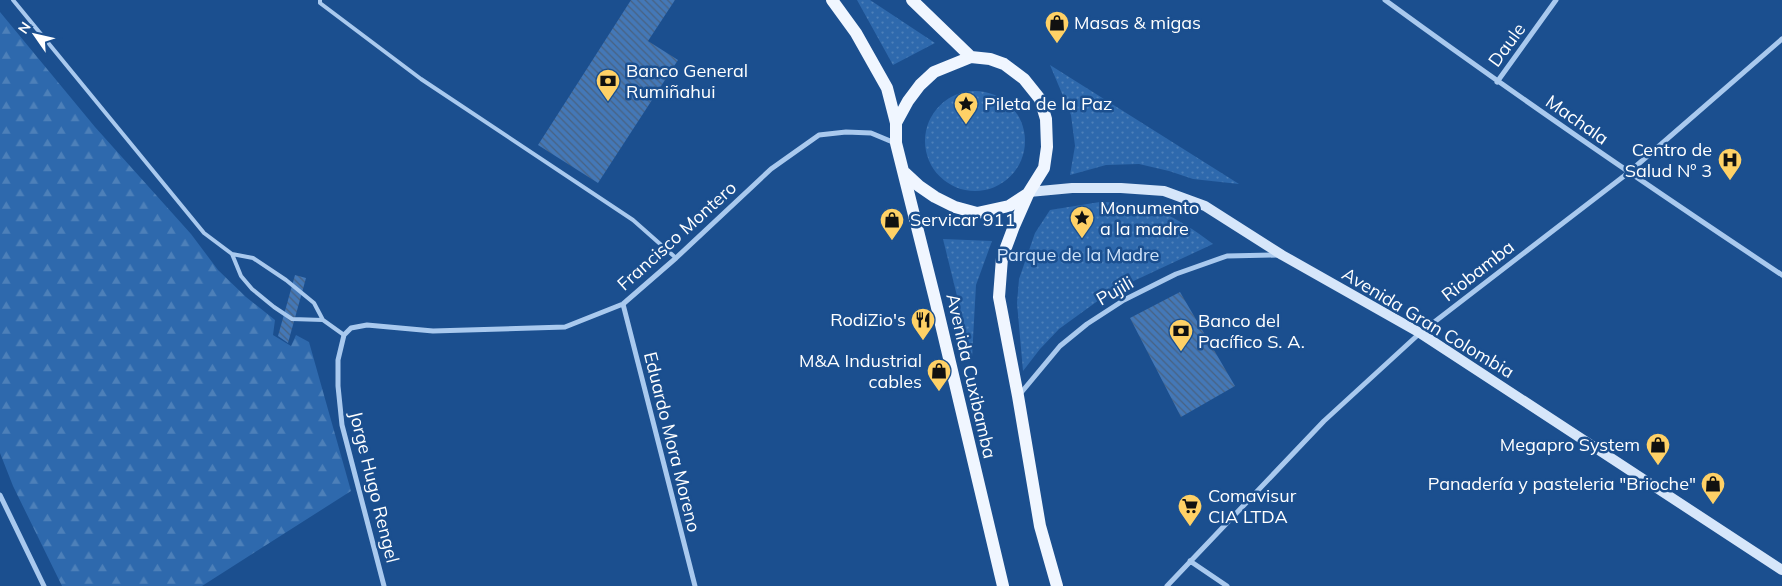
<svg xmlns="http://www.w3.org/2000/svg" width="1782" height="586" font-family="Mulish,sans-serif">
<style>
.forest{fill:url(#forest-firs)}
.park{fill:url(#park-dots)}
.building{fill:url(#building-back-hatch)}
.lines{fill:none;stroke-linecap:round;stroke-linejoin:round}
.lane{stroke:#a9c9ee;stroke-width:4}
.street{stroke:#a9c9ee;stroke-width:5}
.secondary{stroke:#d6e6fa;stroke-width:10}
.primary{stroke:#f0f6ff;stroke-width:12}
.labels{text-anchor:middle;stroke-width:5;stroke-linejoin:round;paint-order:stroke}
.poi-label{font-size:18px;fill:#fff;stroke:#1b4f8f;text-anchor:start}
.street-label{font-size:18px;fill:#fff;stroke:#1b4f8f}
.park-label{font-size:18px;fill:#cfe3fa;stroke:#1b4f8f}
</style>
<defs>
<pattern id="forest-firs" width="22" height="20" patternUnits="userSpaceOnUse" patternTransform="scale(1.25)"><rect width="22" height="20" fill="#2e69ad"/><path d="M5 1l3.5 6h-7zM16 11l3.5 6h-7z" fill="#4d80b9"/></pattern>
<pattern id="park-dots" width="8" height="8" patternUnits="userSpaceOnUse" patternTransform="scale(1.25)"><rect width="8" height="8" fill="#2e69ad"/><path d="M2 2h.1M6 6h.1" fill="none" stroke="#4d80b9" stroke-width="1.8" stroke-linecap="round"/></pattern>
<pattern id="building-back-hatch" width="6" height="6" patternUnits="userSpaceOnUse" patternTransform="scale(1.25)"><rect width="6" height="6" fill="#4478b7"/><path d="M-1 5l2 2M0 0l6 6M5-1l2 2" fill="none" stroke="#486282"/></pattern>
</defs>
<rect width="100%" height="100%" fill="#1b4f8f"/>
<path class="forest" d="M0,12L95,127L191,234L218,270L246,297L275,320L273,335L291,346L296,335L309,342L351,491L202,586H62L13,486L0,453Z"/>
<path class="park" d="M857,0H870L935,43L893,65Z
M1050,65L1239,184L1193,179L1169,171L1139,164L1106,165L1070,175L1075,146L1071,115Z
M925 141a50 50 0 1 1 100 0a50 50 0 1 1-100 0Z
M1100,202C1151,203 1173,214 1213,244L1110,292L1059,329L1040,349L1023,371L1017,303L1019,279L1035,233L1050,210Z
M943,239L992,241L976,285L972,357Z"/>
<path class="building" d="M631,0H675L648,41L678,60L598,183L538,145Z
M295,275L306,278L288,343L278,336Z
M1180,292L1235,386L1181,417L1130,318Z"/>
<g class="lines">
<path class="lane" d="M13,0L204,233L232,254L253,258L286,280L314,303L323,320L344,335
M320,0V3L421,79L633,220L676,258
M232,254L241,276L252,289L274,307L292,319L323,320"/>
<path class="street" d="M1385,0C1515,95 1648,186 1782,275
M1497,82L1556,0
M623,304L695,586
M1020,394L1060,346L1087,324L1124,300L1176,274L1227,256L1278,255
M0,495L44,586
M1190,561L1227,586
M384,586L342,425L338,386V360L344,335L351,328L367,325L433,331L565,327L623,304L676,258L771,169L819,135L846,132L871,133L895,143
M1167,586L1324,421L1420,333L1628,173L1782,39"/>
<path class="secondary" d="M1029,192L1072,188H1121L1164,191L1205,206L1282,255L1420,333L1782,570"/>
<path class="primary" d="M832,0L856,33L887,88L896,123
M912,0L971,57
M905,173L919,186L935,197L955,207L977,213L1009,206L1029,193
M1003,586L935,299L896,143V123L908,101L920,85L934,72L971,57L990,59L1004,64L1024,79L1040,99L1046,119L1047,147L1044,168L1029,192L1014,226L1002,258L999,297L1018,396L1040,526L1057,586"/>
</g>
<defs>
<symbol id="shop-pin" viewBox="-11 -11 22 30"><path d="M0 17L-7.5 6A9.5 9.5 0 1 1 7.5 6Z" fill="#ffd166" stroke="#1b4f8f"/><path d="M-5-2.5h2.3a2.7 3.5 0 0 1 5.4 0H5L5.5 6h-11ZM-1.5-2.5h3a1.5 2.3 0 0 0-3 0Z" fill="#111"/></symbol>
<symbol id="bank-pin" viewBox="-11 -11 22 30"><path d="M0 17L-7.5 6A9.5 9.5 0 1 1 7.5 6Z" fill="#ffd166" stroke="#1b4f8f"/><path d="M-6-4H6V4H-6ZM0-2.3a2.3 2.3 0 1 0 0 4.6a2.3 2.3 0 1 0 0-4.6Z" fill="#111"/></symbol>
<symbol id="sight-pin" viewBox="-11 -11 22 30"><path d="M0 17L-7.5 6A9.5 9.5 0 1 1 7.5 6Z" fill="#ffd166" stroke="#1b4f8f"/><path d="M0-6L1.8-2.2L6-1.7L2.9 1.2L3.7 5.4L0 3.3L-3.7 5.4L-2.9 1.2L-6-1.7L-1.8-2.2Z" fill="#111"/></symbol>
<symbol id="hospital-pin" viewBox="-11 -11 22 30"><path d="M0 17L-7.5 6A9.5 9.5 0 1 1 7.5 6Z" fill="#ffd166" stroke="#1b4f8f"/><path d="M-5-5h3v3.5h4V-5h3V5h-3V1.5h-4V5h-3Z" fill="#111"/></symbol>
<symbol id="restaurant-pin" viewBox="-11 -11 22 30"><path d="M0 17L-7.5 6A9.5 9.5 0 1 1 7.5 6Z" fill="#ffd166" stroke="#1b4f8f"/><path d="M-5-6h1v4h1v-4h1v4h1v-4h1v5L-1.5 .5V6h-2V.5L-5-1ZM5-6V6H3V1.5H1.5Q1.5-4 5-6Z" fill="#111"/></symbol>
<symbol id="supermarket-pin" viewBox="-11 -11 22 30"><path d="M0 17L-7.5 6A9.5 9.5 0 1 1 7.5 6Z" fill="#ffd166" stroke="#1b4f8f"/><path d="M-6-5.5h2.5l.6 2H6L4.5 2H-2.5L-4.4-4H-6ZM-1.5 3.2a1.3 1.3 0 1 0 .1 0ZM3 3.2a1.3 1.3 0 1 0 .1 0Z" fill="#111"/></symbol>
</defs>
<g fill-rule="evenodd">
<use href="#shop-pin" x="1043" y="9" width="28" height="38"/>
<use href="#bank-pin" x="594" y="67" width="28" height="38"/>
<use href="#sight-pin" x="952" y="90" width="28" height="38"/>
<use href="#hospital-pin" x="1716" y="146" width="28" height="38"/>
<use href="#sight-pin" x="1068" y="204" width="28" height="38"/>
<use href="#shop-pin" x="878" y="206" width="28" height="38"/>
<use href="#restaurant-pin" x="909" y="306" width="28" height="38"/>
<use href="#bank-pin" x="1167" y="317" width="28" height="38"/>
<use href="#shop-pin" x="925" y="357" width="28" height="38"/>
<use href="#shop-pin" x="1644" y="431" width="28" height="38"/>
<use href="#shop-pin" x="1699" y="470" width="28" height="38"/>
<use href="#supermarket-pin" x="1176" y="492" width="28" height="38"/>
</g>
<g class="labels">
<g class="poi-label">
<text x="1074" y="29">Masas &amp; migas</text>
<text x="626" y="77">Banco General<tspan x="626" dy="21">Rumiñahui</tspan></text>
<text x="984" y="110">Pileta de la Paz</text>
<text x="1712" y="156" text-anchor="end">Centro de<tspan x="1712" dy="21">Salud Nº 3</tspan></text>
<text x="1100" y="214">Monumento<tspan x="1100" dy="21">a la madre</tspan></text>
<text x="910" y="226">Servicar 911</text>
<text x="906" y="326" text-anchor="end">RodiZio's</text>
<text x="1198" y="327">Banco del<tspan x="1198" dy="21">Pacífico S. A.</tspan></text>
<text x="922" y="367" text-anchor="end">M&amp;A Industrial<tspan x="922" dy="21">cables</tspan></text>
<text x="1640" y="451" text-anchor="end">Megapro System</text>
<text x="1696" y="490" text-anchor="end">Panadería y pasteleria "Brioche"</text>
<text x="1208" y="502">Comavisur<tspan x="1208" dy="21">CIA LTDA</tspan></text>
</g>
<g class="street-label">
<text transform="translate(1507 45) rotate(-54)" y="6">Daule</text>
<text transform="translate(1577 120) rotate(35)" y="6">Machala</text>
<text transform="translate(677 236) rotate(-42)" y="6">Francisco Montero</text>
<text transform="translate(1478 271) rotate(-38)" y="6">Riobamba</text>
<text transform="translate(1115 291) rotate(-30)" y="6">Pujili</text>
<text transform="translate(1428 323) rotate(31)" y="6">Avenida Gran Colombia</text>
<text transform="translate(971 376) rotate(77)" y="6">Avenida Cuxibamba</text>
<text transform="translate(672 442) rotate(76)" y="6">Eduardo Mora Moreno</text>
<text transform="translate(374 487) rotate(76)" y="6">Jorge Hugo Rengel</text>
</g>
<g class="park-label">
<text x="1078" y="261">Parque de la Madre</text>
</g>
</g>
<g transform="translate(35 35) rotate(304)" stroke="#1b4f8f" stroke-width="4" paint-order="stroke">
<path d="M0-4L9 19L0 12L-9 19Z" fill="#ffffff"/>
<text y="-8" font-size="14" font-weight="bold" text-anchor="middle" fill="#ffffff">N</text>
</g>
</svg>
